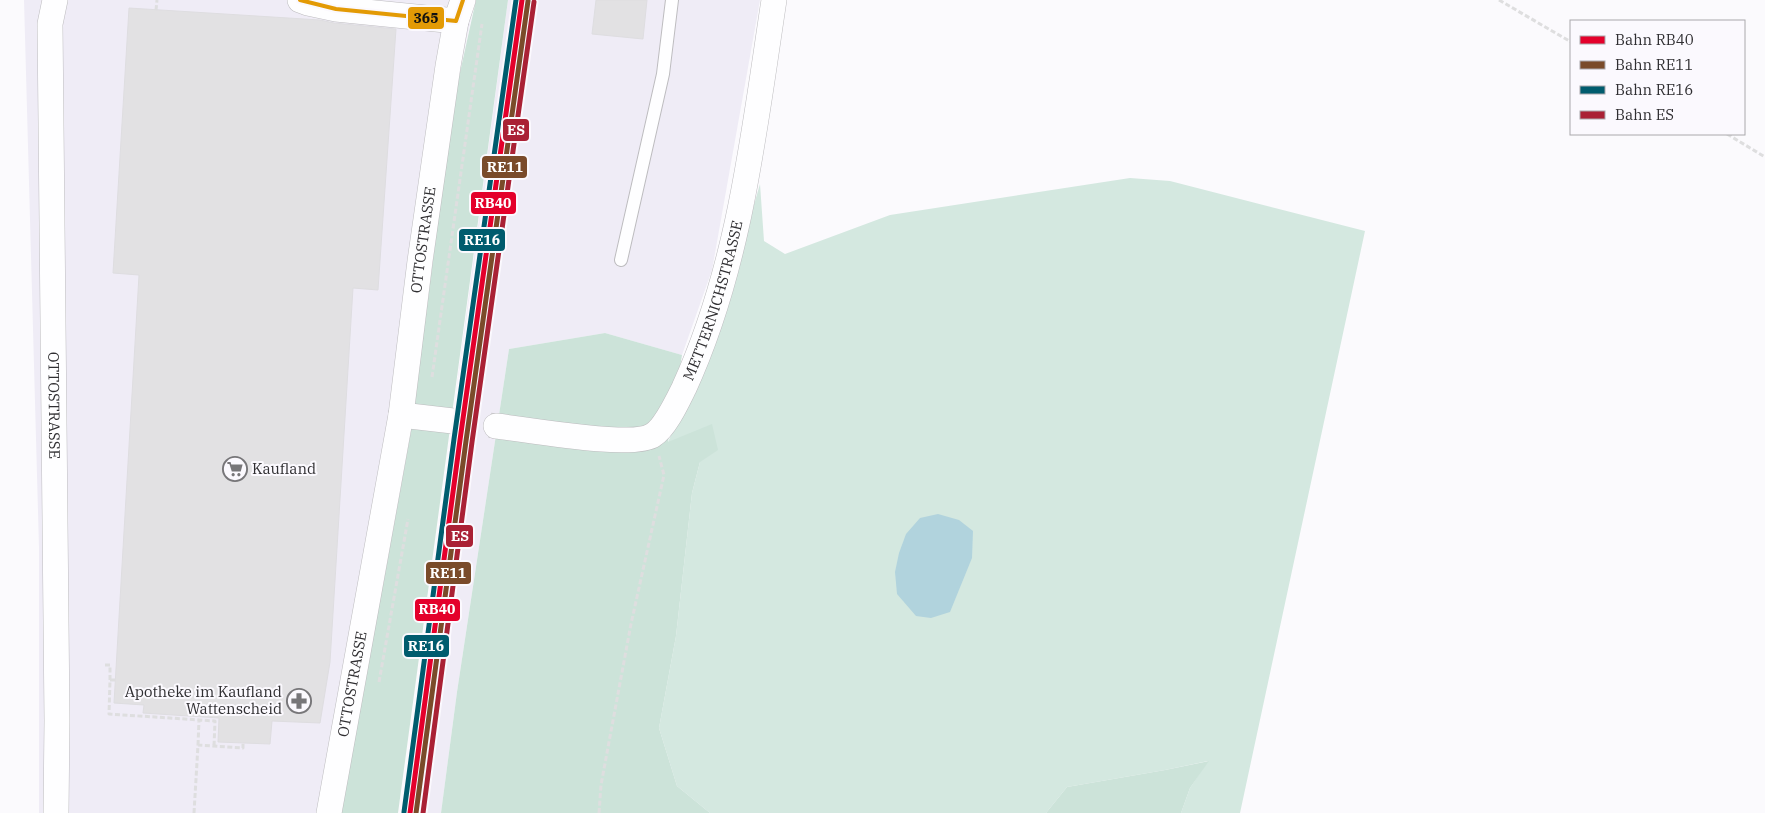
<svg xmlns="http://www.w3.org/2000/svg" width="1765" height="813" font-family="'IBM Plex Serif',serif">
<style>
.built{fill:#efecf6}
.green{fill:#d4e8e0}
.forest{fill:#cce3d9}
.water{fill:#b1d3dd}
.building{fill:#e2e1e3;stroke:#dedde0}
.lines{fill:none;stroke-linecap:round;stroke-linejoin:round}
.street-tunnel{stroke:#d2d1d4;stroke-width:25;stroke-dasharray:25 12;stroke-linecap:butt}
.lane-casing{stroke:#bdbcbf;stroke-width:14}
.street-casing{stroke:#bdbcbf;stroke-width:26}
.path{stroke:#dededf;stroke-width:3;stroke-dasharray:5 2.5;stroke-linecap:butt}
.lane{stroke:#fefeff;stroke-width:12}
.street{stroke:#fefeff;stroke-width:25}
.bus-1-casing{stroke:#fbf9fe;stroke-width:8}
.bus-1{stroke:#e39a05;stroke-width:4}
.rail-1-casing{stroke:#fbf9fe;stroke-width:9}
.rail-2-casing{stroke:#fbf9fe;stroke-width:9}
.rail-3-casing{stroke:#fbf9fe;stroke-width:9}
.rail-4-casing{stroke:#fbf9fe;stroke-width:9}
.rail-1{stroke:#e4002b;stroke-width:5}
.rail-2{stroke:#7a4b2a;stroke-width:5}
.rail-3{stroke:#005c6e;stroke-width:5}
.rail-4{stroke:#aa2135;stroke-width:5}
.labels{text-anchor:middle;stroke-width:4;stroke-linejoin:round;paint-order:stroke}
.street-label{font-size:15px;fill:#302f32;stroke:#fbf9fe}
.poi-label{font-size:15px;fill:#302f32;stroke:#fbf9fe;text-anchor:start}
.line-badge{stroke:#fbf9fe;stroke-width:2}
.badge-label{font-size:14px;text-anchor:middle;font-weight:bold;fill:#fff}
.pale-badge-label{font-size:14px;text-anchor:middle;font-weight:bold;fill:#111}
</style>
<rect width="100%" height="100%" fill="#fbfafd"/>
<path class="built" d="M24,0H475L453,104L411,431L383,585L335,813H39V548Z
M508,0H760L712,270L682,355L605,333L509,349L457,692L441,813H400Z"/>
<path class="green" d="M1130,178L1170,181L1365,231L1240,813H1181L1190,788L1208,761L1165,770L1067,787L1046,813H710L677,786L659,728L676,636L692,493L700,462L668,442L697,376L729,290L760,184L764,241L785,254L890,215Z"/>
<path class="forest" d="M476,0H508L398,813H335L383,585L411,431L453,104Z
M605,333L682,355L668,442L712,424L718,450L700,462L692,493L676,636L659,728L677,786L710,813H441L457,692L509,349Z
M1209,761L1190,788L1181,813H1046L1067,787L1165,770Z"/>
<path class="water" d="M938,514L959,520L973,531L972,558L950,612L931,618L916,616L897,594L895,572L899,553L906,534L920,518Z"/>
<path class="building" d="M596,0H647L643,39L592,34Z
M129,8L320,20L334,23L396,29L378,290L353,288L330,662L320,723L272,721L270,744L218,742L219,718L143,713L144,705L114,703L139,275L113,273Z"/>
<g class="lines">
<path class="street-tunnel" d="M453,421L496,426"/>
<defs>
<path id="lane" d="M621,260L663,74L672,0"/>
<g id="street">
<path id="s1" d="M55,0L50,24L57,720L56,813"/>
<path d="M300,0L308,3L336,9L456,21"/>
<path d="M401,415L453,421"/>
<path id="s2" d="M496,426C525,429 633,449 653,435C665,428 678,400 684,388C740,266 754,131 774,0"/>
<path id="s3" d="M329,813L401,415L420,261L448,66L456,21L463,0"/>
</g>
</defs>
<use href="#lane" class="lane-casing"/>
<use href="#street" class="street-casing"/>
<path class="path" d="M1499,0L1571,42
M156,10L157,0
M1727,134L1765,157
M432,377L482,24
M105,665H110V680
M115,680H110L109,714L215,721L214,746
M379,682L408,519
M198,745L199,720
M194,813L198,745L243,748V743
M599,813L601,785L631,624L664,475L659,456"/>
<use href="#lane" class="lane"/>
<use href="#street" class="street"/>
<defs>
<path id="bus-1" d="M300,0L336,9L456,21L463,0"/>
</defs>
<use href="#bus-1" class="bus-1-casing"/>
<use href="#bus-1" class="bus-1"/>
<defs>
<path id="rail-1" d="M410,813L460,440L522,0"/>
<path id="rail-2" d="M416,813L466,441L528,1"/>
<path id="rail-3" d="M404,812L454,439L516,0"/>
<path id="rail-4" d="M423,813L472,442L534,2"/>
</defs>
<use href="#rail-1" class="rail-1-casing"/>
<use href="#rail-2" class="rail-2-casing"/>
<use href="#rail-3" class="rail-3-casing"/>
<use href="#rail-4" class="rail-4-casing"/>
<use href="#rail-1" class="rail-1"/>
<use href="#rail-2" class="rail-2"/>
<use href="#rail-3" class="rail-3"/>
<use href="#rail-4" class="rail-4"/>
</g>
<defs>
<symbol id="supermarket-ring" viewBox="-11 -11 22 22"><circle r="9.5" fill="#fbf9fe" stroke="#777679" stroke-width="1.5"/><path d="M-6-5.5h2.5l.6 2H6L4.5 2H-2.5L-4.4-4H-6ZM-1.5 3.2a1.3 1.3 0 1 0 .1 0ZM3 3.2a1.3 1.3 0 1 0 .1 0Z" fill="#777679"/></symbol>
<symbol id="pharmacy-ring" viewBox="-11 -11 22 22"><circle r="9.5" fill="#fbf9fe" stroke="#777679" stroke-width="1.5"/><path d="M-2-6h4v4h4v4h-4v4h-4v-4h-4v-4h4Z" fill="#777679"/></symbol>
</defs>
<g fill-rule="evenodd">
<use href="#supermarket-ring" x="221" y="455" width="28" height="28"/>
<use href="#pharmacy-ring" x="285" y="687" width="28" height="28"/>
</g>
<g class="labels">
<g class="street-label">
<text dy="5" stroke="none"><textPath href="#s3" startOffset="581">OTTOSTRASSE</textPath></text>
<text dy="5" stroke="none"><textPath href="#s2" startOffset="308">METTERNICHSTRASSE</textPath></text>
<text dy="5" stroke="none"><textPath href="#s1" startOffset="406">OTTOSTRASSE</textPath></text>
<text dy="5" stroke="none"><textPath href="#s3" startOffset="131">OTTOSTRASSE</textPath></text>
</g>
<g class="poi-label">
<text x="252" y="474">Kaufland</text>
<text x="282" y="697" text-anchor="end">Apotheke im Kaufland<tspan x="282" dy="17">Wattenscheid</tspan></text>
</g>
</g>
<g class="line-badge">
<rect x="407" y="6" width="38" height="24" rx="5" fill="#e39a05"/>
<rect x="502" y="118" width="28" height="24" rx="5" fill="#aa2135"/>
<rect x="481" y="155" width="47" height="24" rx="5" fill="#7a4b2a"/>
<rect x="470" y="191" width="47" height="24" rx="5" fill="#e4002b"/>
<rect x="458" y="228" width="48" height="24" rx="5" fill="#005c6e"/>
<rect x="445" y="524" width="29" height="24" rx="5" fill="#aa2135"/>
<rect x="425" y="561" width="47" height="24" rx="5" fill="#7a4b2a"/>
<rect x="414" y="598" width="47" height="24" rx="5" fill="#e4002b"/>
<rect x="403" y="634" width="47" height="24" rx="5" fill="#005c6e"/>
</g>
<g class="badge-label">
<text x="516" y="135">ES</text>
<text x="505" y="172">RE11</text>
<text x="493" y="208">RB40</text>
<text x="482" y="245">RE16</text>
<text x="460" y="541">ES</text>
<text x="448" y="578">RE11</text>
<text x="437" y="614">RB40</text>
<text x="426" y="651">RE16</text>
</g>
<g class="pale-badge-label">
<text x="426" y="23">365</text>
</g>
<rect x="1570" y="20" width="175" height="115" fill="#fbf9fe" stroke="#aaa8ac"/>
<rect x="1580" y="36" width="25" height="8" fill="#e4002b" stroke="#aaa8ac"/>
<text x="1615" y="45" font-size="15" fill="#302f32">Bahn RB40</text>
<rect x="1580" y="61" width="25" height="8" fill="#7a4b2a" stroke="#aaa8ac"/>
<text x="1615" y="70" font-size="15" fill="#302f32">Bahn RE11</text>
<rect x="1580" y="86" width="25" height="8" fill="#005c6e" stroke="#aaa8ac"/>
<text x="1615" y="95" font-size="15" fill="#302f32">Bahn RE16</text>
<rect x="1580" y="111" width="25" height="8" fill="#aa2135" stroke="#aaa8ac"/>
<text x="1615" y="120" font-size="15" fill="#302f32">Bahn ES</text>
</svg>
